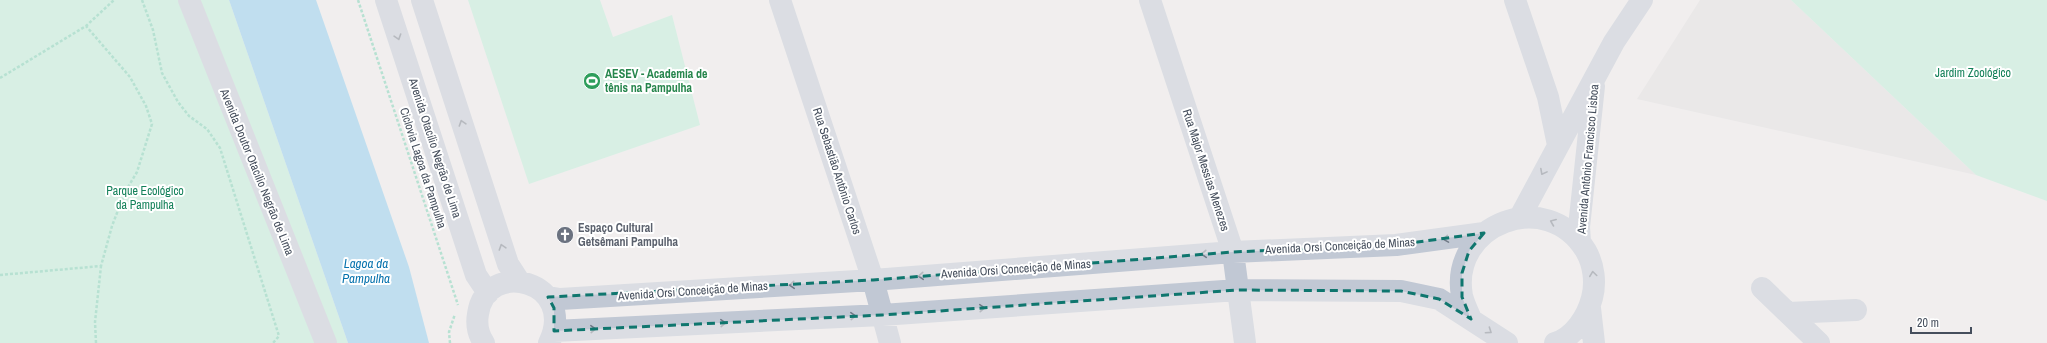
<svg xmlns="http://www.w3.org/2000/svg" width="2047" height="343" font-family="'Archivo Narrow',sans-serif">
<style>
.education{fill:#e2dfe0}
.green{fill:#baf0d7}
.water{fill:#85caef}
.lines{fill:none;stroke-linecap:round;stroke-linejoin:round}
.path{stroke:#71d0af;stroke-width:2.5;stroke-dasharray:3 2;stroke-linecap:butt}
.minor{stroke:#c1c8d4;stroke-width:22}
.oneway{stroke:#707986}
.marked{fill:none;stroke:#0f766e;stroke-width:3;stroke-dasharray:8 5;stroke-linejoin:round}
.labels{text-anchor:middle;stroke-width:4;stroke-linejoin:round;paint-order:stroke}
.park-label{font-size:12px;fill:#138059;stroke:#fff}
.leisure-label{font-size:12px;font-weight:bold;fill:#27864d;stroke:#fff;text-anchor:start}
.street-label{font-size:12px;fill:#454e5c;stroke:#fff}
.worship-label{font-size:12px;font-weight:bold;fill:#5b616d;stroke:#fff;text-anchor:start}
.water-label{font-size:13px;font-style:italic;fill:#0773ae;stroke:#fff}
</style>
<rect width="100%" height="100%" fill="#f1eeee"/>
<path class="education" d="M1700,0H1791L1976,175L1637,99Z"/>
<path class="green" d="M0,0H229L348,343H0Z
M468,0H600L613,37L672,15L700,125L529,184Z
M1791,0H2047V201L1976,175Z"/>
<path class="water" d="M229,0H316L409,267L429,343H348Z"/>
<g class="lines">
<path class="path" d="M142,0L153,30L162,73L178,102L189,116L207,129L220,148L279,336L273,343
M358,0L458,305
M0,78L86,26L114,0
M0,275L101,266L112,226L125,192L137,172L152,124L146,106L130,77L86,26
M96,343L95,322L101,266
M450,343L449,332L455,314"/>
<path class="minor" d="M189,0L326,343
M386,0L476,275L488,293
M422,0L508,264L519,281
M780,0L873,280L890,343
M1150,0L1233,252L1245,343
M1515,0L1548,97L1558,145
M1520,217L1614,42L1642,0
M1580,242L1579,227L1594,86
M1762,288L1819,343
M548,297L560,299L873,280L1233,252L1396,245L1484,233
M1590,308L1594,343
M1788,313L1856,310
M1471,319C1468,312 1464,304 1462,296C1449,224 1547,186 1586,251C1594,265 1596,283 1592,298C1587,317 1574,337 1555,343
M554,331L882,315L1238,290L1401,291L1439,299L1507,343
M484,343C478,334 476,325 478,314C486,257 579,281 549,343"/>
</g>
<defs><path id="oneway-chevron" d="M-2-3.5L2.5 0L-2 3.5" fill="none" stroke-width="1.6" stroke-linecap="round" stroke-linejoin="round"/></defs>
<g class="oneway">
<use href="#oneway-chevron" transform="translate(398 37) rotate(72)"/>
<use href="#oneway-chevron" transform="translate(462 123) rotate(-108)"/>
<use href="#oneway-chevron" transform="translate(1543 172) rotate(118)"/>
<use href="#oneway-chevron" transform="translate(1553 222) rotate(-158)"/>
<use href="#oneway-chevron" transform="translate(1446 239) rotate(171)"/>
<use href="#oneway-chevron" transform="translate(502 247) rotate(-108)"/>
<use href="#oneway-chevron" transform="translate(1204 254) rotate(176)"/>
<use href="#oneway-chevron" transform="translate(1593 274) rotate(-98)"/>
<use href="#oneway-chevron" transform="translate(921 276) rotate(176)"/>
<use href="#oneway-chevron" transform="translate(792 285) rotate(176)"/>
<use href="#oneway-chevron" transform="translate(982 308) rotate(-4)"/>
<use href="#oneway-chevron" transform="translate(853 316) rotate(-3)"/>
<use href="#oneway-chevron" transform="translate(723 323) rotate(-3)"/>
<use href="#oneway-chevron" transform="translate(593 329) rotate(-3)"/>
<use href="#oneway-chevron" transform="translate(1489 331) rotate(34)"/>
</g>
<path d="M0 0H2047V343H0ZM1484,233L1469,251L1462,273V297L1471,319L1439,299L1401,291L1238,290L882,315L554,331V308L548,297L873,280L1233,252L1396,245Z" fill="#f1eeee" fill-opacity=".55" fill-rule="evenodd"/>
<path class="marked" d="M1484,233L1469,251L1462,273V297L1471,319L1439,299L1401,291L1238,290L882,315L554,331V308L548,297L873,280L1233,252L1396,245Z"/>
<defs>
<symbol id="stadium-disc" viewBox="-11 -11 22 22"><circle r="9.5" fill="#2e9e5b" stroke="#fff"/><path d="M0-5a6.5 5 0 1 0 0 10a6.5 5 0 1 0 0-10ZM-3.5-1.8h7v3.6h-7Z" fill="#fff"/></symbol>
<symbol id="church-disc" viewBox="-11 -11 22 22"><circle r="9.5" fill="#6b7280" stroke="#fff"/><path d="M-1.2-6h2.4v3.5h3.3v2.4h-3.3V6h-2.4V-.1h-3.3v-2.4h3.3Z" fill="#fff"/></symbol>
</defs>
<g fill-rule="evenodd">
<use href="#stadium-disc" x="582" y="71" width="20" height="20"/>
<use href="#church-disc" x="555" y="225" width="20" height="20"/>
</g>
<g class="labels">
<g class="park-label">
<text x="1973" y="77">Jardim Zoológico</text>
<text x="145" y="195">Parque Ecológico<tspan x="145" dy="14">da Pampulha</tspan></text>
</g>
<g class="leisure-label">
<text x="605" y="78">AESEV - Academia de<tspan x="605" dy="14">tênis na Pampulha</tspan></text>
</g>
<g class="street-label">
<text transform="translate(435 148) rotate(72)" y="4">Avenida Otacílio Negrão de Lima</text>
<text transform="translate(1588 159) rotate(-85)" y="4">Avenida Antônio Francisco Lisboa</text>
<text transform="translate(423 168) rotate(72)" y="4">Ciclovia Lagoa da Pampulha</text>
<text transform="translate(1206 170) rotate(72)" y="4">Rua Major Messias Menezes</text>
<text transform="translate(837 171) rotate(72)" y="4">Rua Sebastião Antônio Carlos</text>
<text transform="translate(257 172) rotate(68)" y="4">Avenida Doutor Otacilio Negrão de Lima</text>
<text transform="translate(1340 246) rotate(-3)" y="4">Avenida Orsi Conceição de Minas</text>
<text transform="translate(1016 269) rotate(-4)" y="4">Avenida Orsi Conceição de Minas</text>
<text transform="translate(693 291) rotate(-4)" y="4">Avenida Orsi Conceição de Minas</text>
</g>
<g class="worship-label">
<text x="578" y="232">Espaço Cultural<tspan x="578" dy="14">Getsêmani Pampulha</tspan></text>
</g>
<g class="water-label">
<text x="366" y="268">Lagoa da<tspan x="366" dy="15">Pampulha</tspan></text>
</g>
</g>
<path d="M1911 327v6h60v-6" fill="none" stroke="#454e5c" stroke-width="2"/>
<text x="1917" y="327" font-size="12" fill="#454e5c" stroke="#ffffff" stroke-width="3" paint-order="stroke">20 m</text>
</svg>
